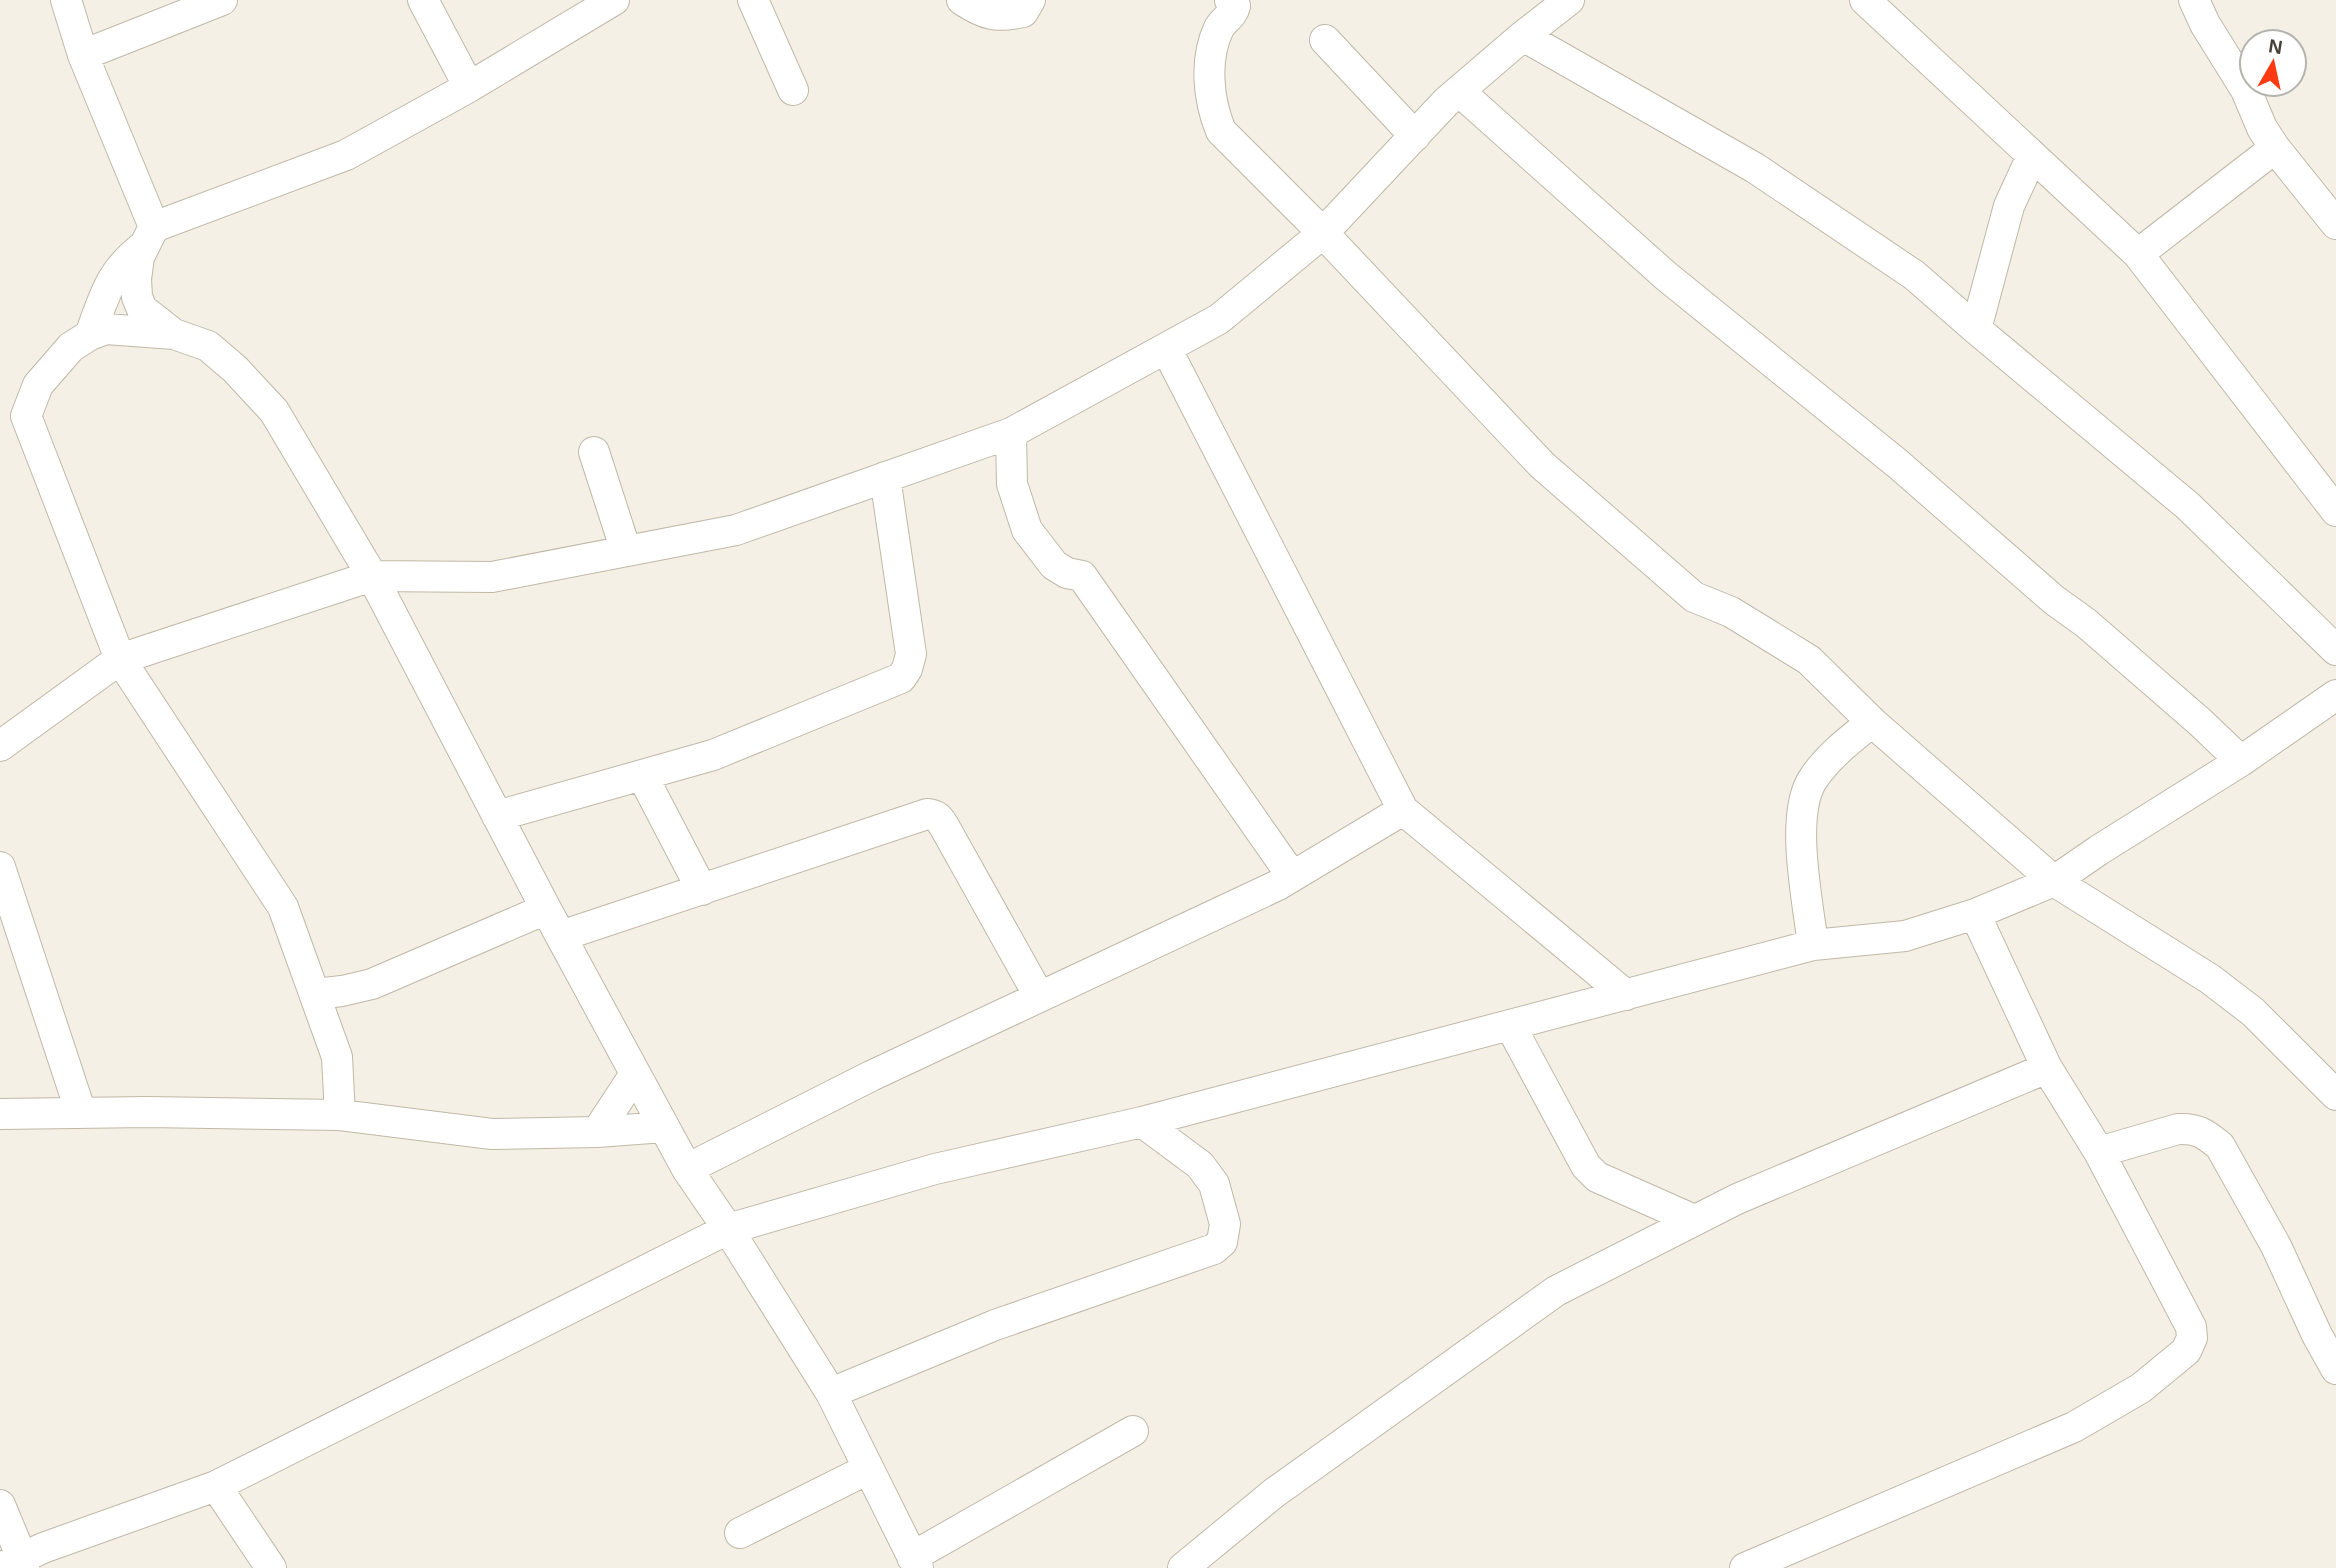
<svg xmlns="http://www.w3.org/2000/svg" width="2336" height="1568" font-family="Arial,sans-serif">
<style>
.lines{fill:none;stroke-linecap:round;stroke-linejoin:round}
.minor-casing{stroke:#c1b8a7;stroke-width:32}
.minor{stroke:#fff;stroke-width:30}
</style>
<rect width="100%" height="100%" fill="#f4f0e5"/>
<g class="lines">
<defs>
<path id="minor" d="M66,0L83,55L154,227
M423,0L469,87
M614,0L469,87L346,155L154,227L139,257L136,279L137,297L142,309L174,334L208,346L235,369L274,411L372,576L546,909L687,1169L728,1229L831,1393L918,1568
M753,0L793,90
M962,0C985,15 996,18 1023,12L1030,0
M1230,0L1235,6C1233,16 1224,19 1219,28C1204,59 1208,100 1221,131L1323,233L1542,465L1694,597L1731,612L1809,660L1872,722L2054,881L2210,979L2253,1012L2336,1095
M1865,0L2138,254L2336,511
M2194,0L2205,24L2246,90L2262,128L2275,148L2336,224
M1523,36L1755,168L1914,275L1976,329L2188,506L2336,650
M1325,40L1415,136
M83,55L222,0
M1459,91L1666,276L1898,464L2054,600L2086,623L2200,722L2241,761
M2138,254L2275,148
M1976,329L2009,206L2032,156
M174,334L106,329L90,335L71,347L38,385L26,416L120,659L283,907L337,1057L340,1115
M90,335C105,295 109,272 145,245
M1166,348L1403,810
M1011,433L1012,484L1027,530L1054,565L1067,573L1082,576L1292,876
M594,452L626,551
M0,746L120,659L372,576L492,577L736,530L1011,433L1219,319L1323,233L1446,102L1523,36L1569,0
M642,775L702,890
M497,816L713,755L901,678L907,669L911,654L885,477
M0,867L81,1113
M561,936L927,814C937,815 939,818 944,826L1039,996
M1813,945C1808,902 1789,815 1813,779C1828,756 1851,739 1872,722
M315,994L342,991L372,984L546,909
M1510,1025L1586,1166L1597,1177L1694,1220
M0,1114L148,1112L340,1115L492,1134L597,1132L664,1127
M597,1132L635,1074
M2099,1152L2178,1129C2198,1128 2205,1134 2220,1146L2276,1246L2317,1335L2336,1369
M687,1169L871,1076L1278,885L1403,810L1626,995
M831,1393L995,1325L1214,1249L1222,1242L1225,1224L1214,1184L1200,1165L1142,1122
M216,1486L271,1568
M0,1505L22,1558L24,1568
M740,1533L868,1469
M912,1557L1133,1431
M0,1568L43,1548L216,1486L728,1229L935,1169L1142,1122L1813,945L1905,936L1975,914L2054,881L2099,850L2241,761L2336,695
M1183,1568L1274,1493L1556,1291L1737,1199L2047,1068
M1745,1568L2074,1427L2141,1388L2186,1351L2192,1338L2191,1327L2099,1152L2047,1068L1975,914"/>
</defs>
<use href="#minor" class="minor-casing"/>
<use href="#minor" class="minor"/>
</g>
<g transform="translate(2273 63) rotate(9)"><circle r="33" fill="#ffffff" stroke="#b5b3ae" stroke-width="2"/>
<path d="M0-5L12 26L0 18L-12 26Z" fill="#ff3911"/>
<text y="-10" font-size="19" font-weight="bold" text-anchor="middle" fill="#474034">N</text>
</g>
</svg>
